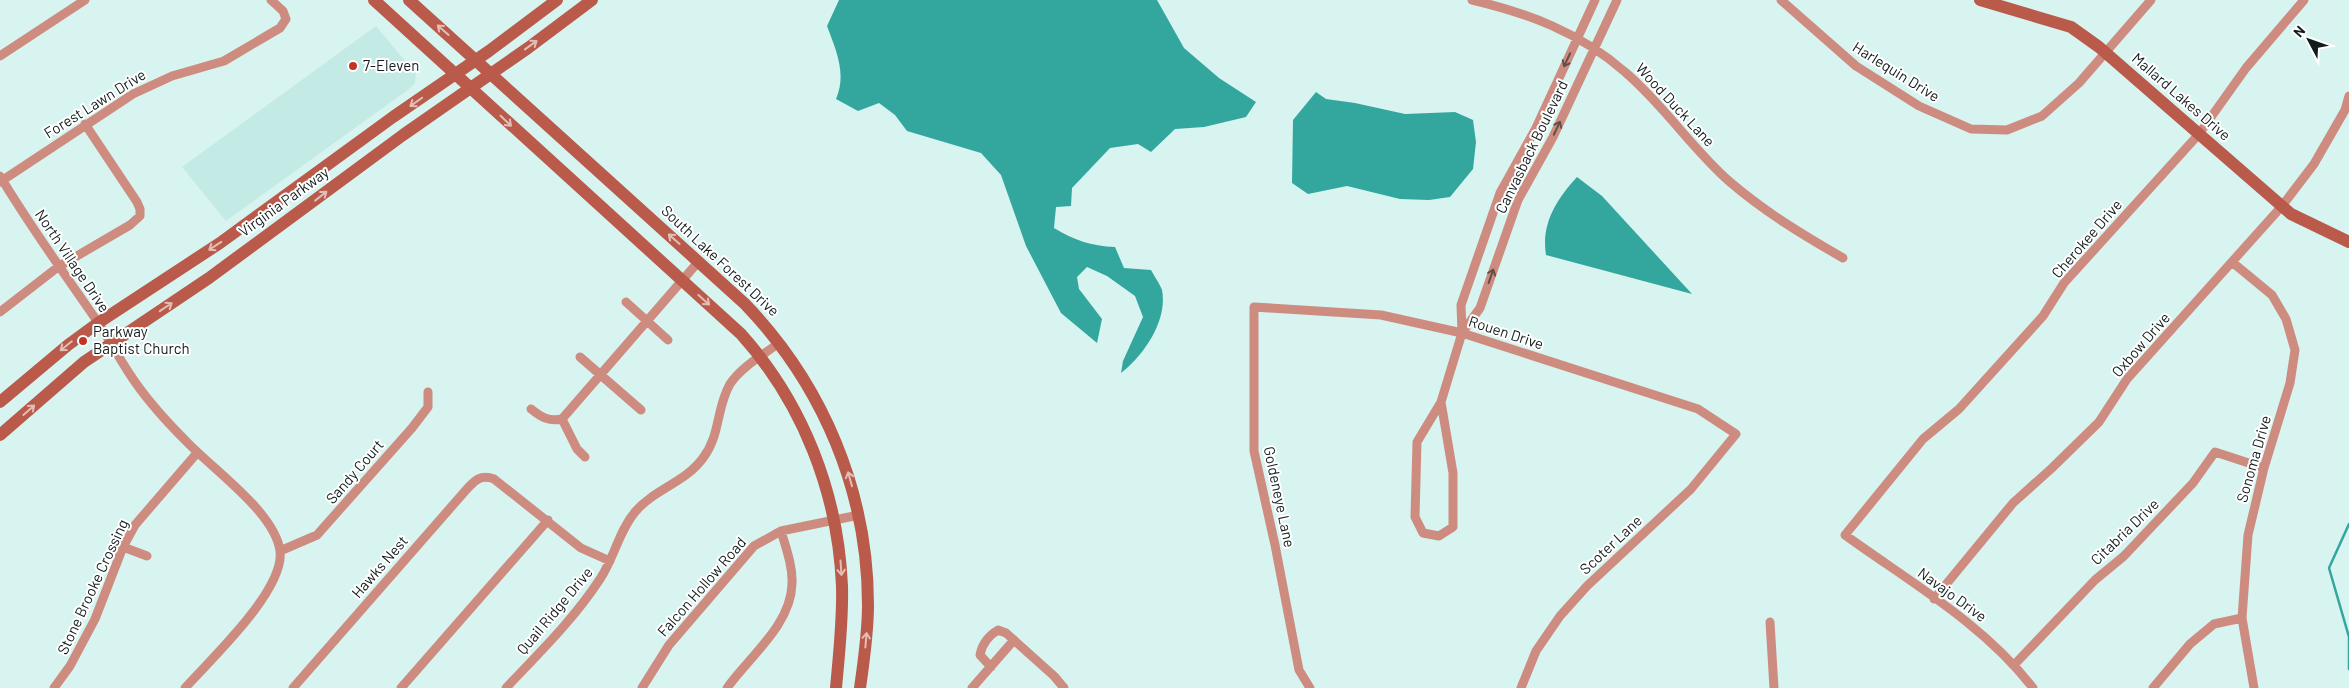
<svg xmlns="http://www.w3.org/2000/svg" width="2349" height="688" font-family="Barlow,sans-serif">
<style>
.built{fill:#c4eae6}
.water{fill:#33a69e}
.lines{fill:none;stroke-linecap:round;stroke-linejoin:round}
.stream{stroke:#33a69e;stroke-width:2.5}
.street{stroke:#ce8c80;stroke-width:9}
.secondary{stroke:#b95a4b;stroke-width:12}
.oneway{stroke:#e3bdb7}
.oneway2{stroke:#664e48}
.poi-dot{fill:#c13525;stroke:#fff;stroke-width:2}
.labels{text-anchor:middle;stroke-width:4;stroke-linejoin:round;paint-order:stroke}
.poi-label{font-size:15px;fill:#111c1b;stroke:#fff;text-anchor:start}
.street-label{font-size:15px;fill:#111c1b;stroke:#fff}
</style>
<rect width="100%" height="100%" fill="#d7f4f1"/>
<path class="built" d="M376,26L416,74L415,83L409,89L226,221L182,167Z"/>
<path class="water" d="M839,0H1157L1184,48L1219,78L1256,102L1246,117L1204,127L1175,129L1151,152L1138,144L1110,148L1072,188L1071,206L1056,207L1054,228C1074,240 1091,246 1115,247L1124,268L1151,270C1154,276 1160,284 1162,290C1168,321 1143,356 1121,373L1123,361L1143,317L1135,296L1107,276L1087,267L1077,277L1079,289L1102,319L1097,343L1061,313L1026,246L1001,175L981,153L907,131L895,115L879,103L858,111L836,99C847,74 836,50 827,26Z
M1316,92L1326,99L1355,103L1405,114L1455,112L1473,120L1476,142L1473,169L1450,197L1429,200L1400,199L1347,186L1308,194L1292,183L1293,120Z
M1577,177L1602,196L1692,294L1546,255C1541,224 1556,200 1577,177Z"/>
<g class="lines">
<path class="stream" d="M2349,524L2329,568L2349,637V669"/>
<path class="street" d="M1472,0C1528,13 1581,33 1625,72C1664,105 1692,149 1730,182C1765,212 1803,235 1843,258
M1781,0L1856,66L1919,106L1971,129L2007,130L2042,116L2079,83L2151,0
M0,56L85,0
M0,176C30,226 64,273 97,321C108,338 118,356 129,373C145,398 164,419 185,440C211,468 275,512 280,551C285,590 211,659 185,688
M0,182L133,94L172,76L224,61L280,28L286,19L283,11L271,0
M2232,262L2272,295L2286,319L2295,350L2290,383L2264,468L2248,535L2242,618L2254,688
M626,302L668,340
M0,312L58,267L130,225L140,216V209L137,202L85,124
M1462,333L1461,305L1500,193L1536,128L1595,0
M580,357L641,410
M1441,402L1417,442L1415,517L1423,533L1439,536L1453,527V473L1441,402L1462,333L1480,308L1518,200L1553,137L1617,0
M531,409C541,417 549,422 562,419
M585,457L577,449L562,419L699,261
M123,547L147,556
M280,551L317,535L412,428L428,407V392
M1934,599L2013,503L2052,468L2099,422L2127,379L2282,206L2314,164L2345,110L2349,96
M1770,622L1774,688
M2014,665L2095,580L2124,556L2193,483L2215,452L2264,468
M991,667L980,655C982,644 988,636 998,630L1006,633L1054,676L1064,688
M54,688L70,666L95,619L123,547L135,525L197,453
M293,688L466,490C475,480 481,474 494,479L581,548L610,561
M401,688L548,520
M506,688C539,653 574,619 600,579C614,558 619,531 635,512C654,489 685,483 703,458C721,434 716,408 730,384C741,367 763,355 779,343
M642,688L669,645L754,546L781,531L859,515
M727,688C749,657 791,625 792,584C793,567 786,548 781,531
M972,688L1014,640
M1310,688L1299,670L1275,545L1254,451V307L1381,315L1462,333L1698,409L1736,434L1691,489L1587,586L1560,616L1536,651L1521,688
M2033,688C1984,624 1910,582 1845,535L1923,439L1959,409L2043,316L2064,283L2199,134L2246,68L2304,0
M2153,688L2190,644L2214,624L2242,618"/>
<path class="secondary" d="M374,0L741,334C803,403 838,493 842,586C843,620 839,654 836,688
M409,0L745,304C823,385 868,492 868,605C868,633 864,660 860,688
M1980,0L2071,27L2099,47L2291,214L2349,242
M0,402L68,345L98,323L220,243L393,117L489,51L557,0
M0,435L84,362L209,278L403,135L528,48L592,0"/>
</g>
<defs><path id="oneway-shaft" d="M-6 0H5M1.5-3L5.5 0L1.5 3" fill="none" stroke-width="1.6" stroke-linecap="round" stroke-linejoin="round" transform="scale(1.25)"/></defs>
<g class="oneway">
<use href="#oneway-shaft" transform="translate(443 30) rotate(-139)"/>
<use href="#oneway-shaft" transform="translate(531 45) rotate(-36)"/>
<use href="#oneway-shaft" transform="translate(416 102) rotate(145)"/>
<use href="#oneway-shaft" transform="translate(506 121) rotate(44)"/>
<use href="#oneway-shaft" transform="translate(321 196) rotate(-38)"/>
<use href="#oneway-shaft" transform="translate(674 239) rotate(-139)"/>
<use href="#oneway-shaft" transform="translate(215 246) rotate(147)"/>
<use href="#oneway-shaft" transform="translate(704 300) rotate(42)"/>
<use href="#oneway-shaft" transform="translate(166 307) rotate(-34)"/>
<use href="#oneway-shaft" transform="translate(66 346) rotate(141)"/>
<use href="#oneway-shaft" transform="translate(29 410) rotate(-41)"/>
<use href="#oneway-shaft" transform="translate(850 479) rotate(-106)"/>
<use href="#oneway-shaft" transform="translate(841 568) rotate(86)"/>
<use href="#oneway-shaft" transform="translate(866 640) rotate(-85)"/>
</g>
<g class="oneway2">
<use href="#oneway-shaft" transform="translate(1567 60) rotate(115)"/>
<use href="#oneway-shaft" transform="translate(1557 128) rotate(-65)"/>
<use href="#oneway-shaft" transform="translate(1491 276) rotate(-71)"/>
</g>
<g class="poi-dot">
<circle cx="353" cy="66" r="5"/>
<circle cx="83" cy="341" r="5"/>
</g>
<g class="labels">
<g class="poi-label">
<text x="363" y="71">7-Eleven</text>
<text x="93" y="337">Parkway<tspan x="93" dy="17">Baptist Church</tspan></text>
</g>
<g class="street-label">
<text transform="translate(1896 72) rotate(32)" y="5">Harlequin Drive</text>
<text transform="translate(2181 97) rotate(41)" y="5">Mallard Lakes Drive</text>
<text transform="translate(95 104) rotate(-32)" y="5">Forest Lawn Drive</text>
<text transform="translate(1675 105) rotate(47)" y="5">Wood Duck Lane</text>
<text transform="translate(1532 147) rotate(-64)" y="5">Canvasback Boulevard</text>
<text transform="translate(284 202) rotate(-36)" y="5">Virginia Parkway</text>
<text transform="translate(2087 239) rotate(-49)" y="5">Cherokee Drive</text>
<text transform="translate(72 261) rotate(56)" y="5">North Village Drive</text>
<text transform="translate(720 261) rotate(43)" y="5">South Lake Forest Drive</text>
<text transform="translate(1506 333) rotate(18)" y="5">Rouen Drive</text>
<text transform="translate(2141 345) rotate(-49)" y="5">Oxbow Drive</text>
<text transform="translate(2254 459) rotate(-74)" y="5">Sonoma Drive</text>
<text transform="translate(355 472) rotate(-49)" y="5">Sandy Court</text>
<text transform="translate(1279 497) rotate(78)" y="5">Goldeneye Lane</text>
<text transform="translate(2125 532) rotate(-44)" y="5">Citabria Drive</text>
<text transform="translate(1611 545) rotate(-43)" y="5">Scoter Lane</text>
<text transform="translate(380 567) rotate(-49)" y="5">Hawks Nest</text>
<text transform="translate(93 587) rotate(-65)" y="5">Stone Brooke Crossing</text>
<text transform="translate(702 587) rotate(-49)" y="5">Falcon Hollow Road</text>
<text transform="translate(1952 595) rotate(36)" y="5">Navajo Drive</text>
<text transform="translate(555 611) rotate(-50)" y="5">Quail Ridge Drive</text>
</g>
</g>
<g transform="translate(2309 40) rotate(311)" stroke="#ffffff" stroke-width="4" paint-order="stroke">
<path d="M0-4L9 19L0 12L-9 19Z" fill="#111c1b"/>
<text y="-8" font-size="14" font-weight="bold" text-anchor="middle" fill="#111c1b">N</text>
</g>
</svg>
